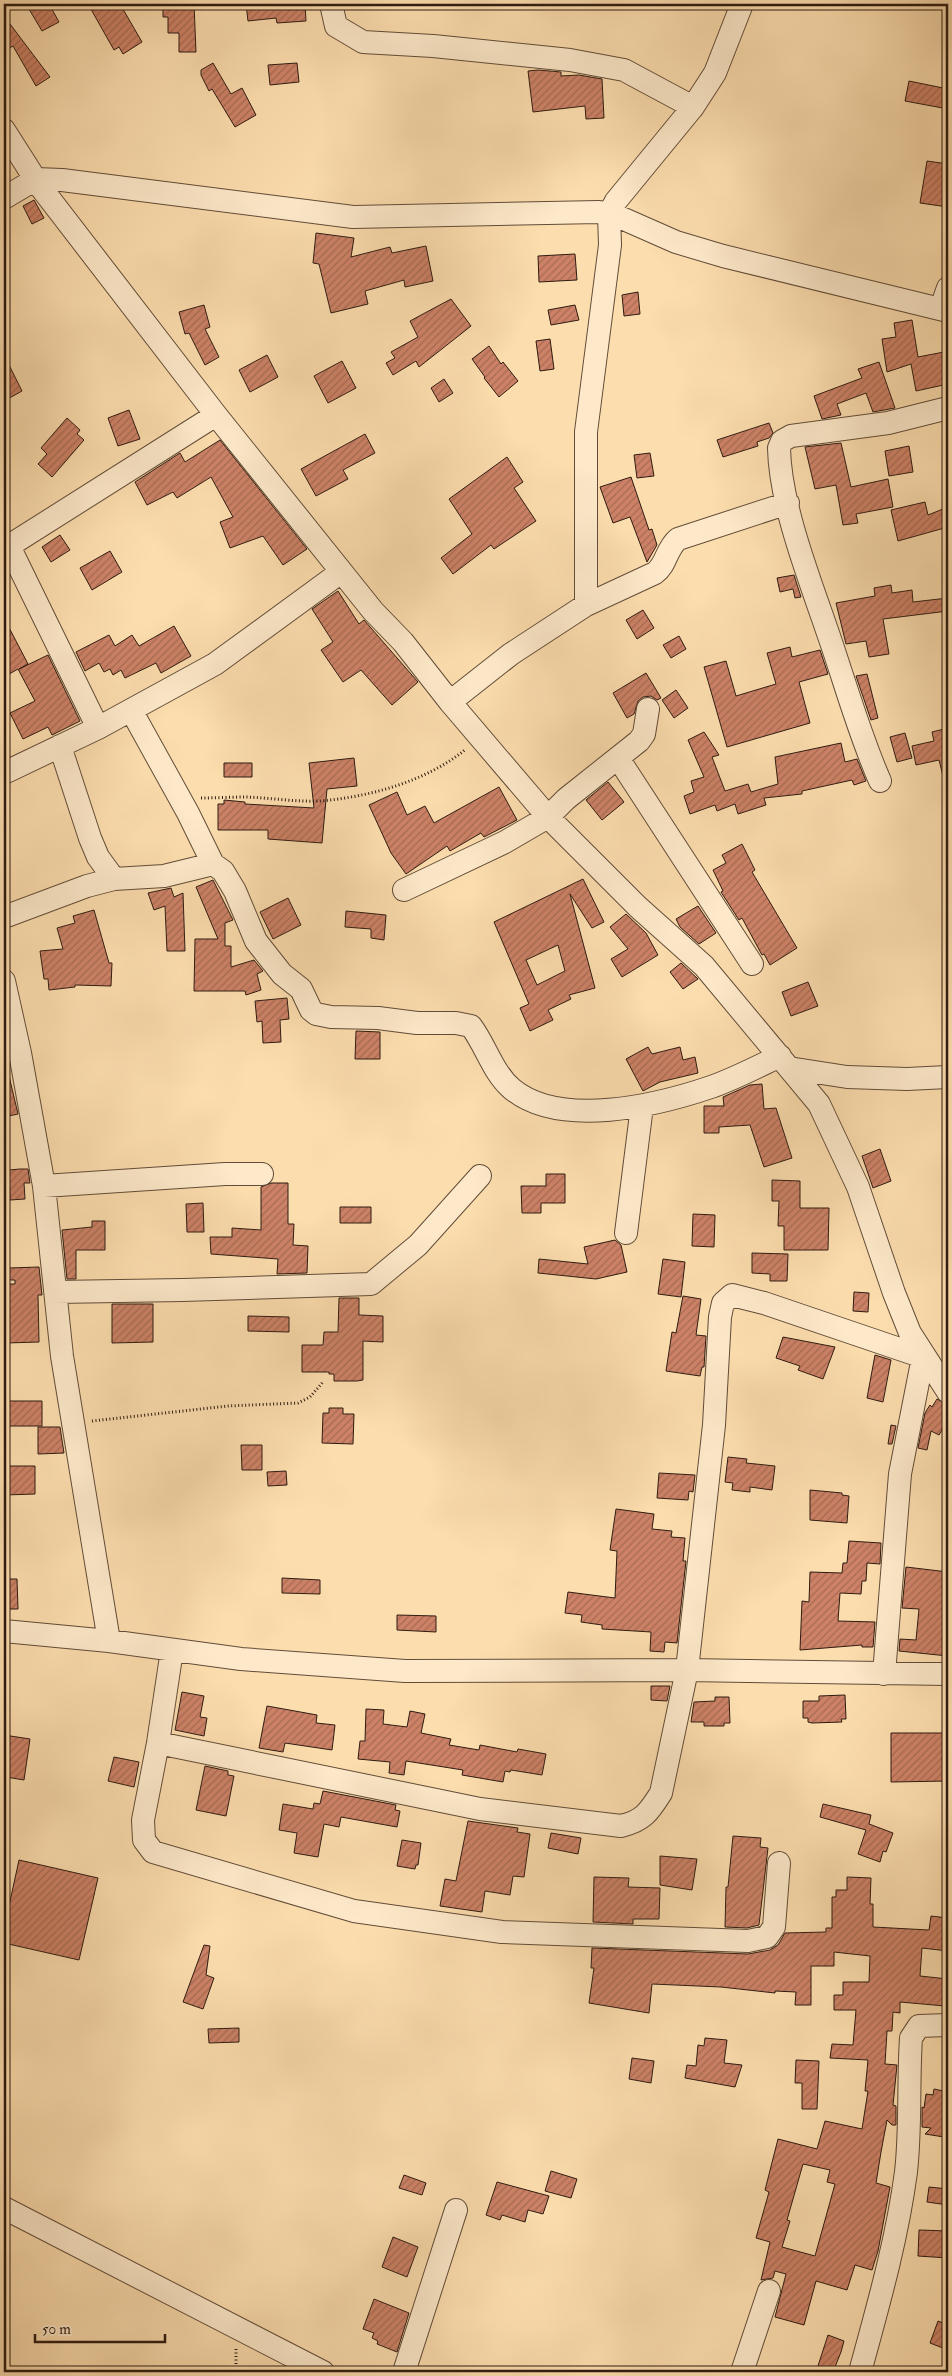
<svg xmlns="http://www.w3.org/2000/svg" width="952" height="2376" font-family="'IM FELL Double Pica',serif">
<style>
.building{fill:url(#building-hatch);stroke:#2e1b11;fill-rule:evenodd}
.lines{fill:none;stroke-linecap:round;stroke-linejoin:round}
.minor-casing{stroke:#624c38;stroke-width:24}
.path{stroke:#2e1b11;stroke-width:3;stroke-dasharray:1 2.5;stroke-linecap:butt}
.minor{stroke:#fde9ca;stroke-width:22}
</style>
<defs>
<pattern id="building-hatch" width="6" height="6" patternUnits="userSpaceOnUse" patternTransform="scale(1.25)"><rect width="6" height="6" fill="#cd8267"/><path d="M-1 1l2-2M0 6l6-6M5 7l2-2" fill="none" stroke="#a76a53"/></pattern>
</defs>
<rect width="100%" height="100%" fill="#fcddae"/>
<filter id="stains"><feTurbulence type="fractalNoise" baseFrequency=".004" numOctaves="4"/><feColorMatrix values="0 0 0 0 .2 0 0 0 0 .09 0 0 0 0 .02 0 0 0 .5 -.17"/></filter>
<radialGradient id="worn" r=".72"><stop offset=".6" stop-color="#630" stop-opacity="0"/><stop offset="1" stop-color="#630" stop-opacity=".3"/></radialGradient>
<path class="building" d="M26,4H49L59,22L42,31Z
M88,4H120L142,42L123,54L119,47L114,50Z
M163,4H194L196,52H179V33H168V17H163Z
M246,4H305L306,21L277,23L276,18L248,21Z
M4,16L50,77L36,86L13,46L4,51Z
M213,63L231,94L242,88L256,115L235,127L212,89L209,91L201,75V70Z
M297,63L299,82L270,85L268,65Z
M538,70L561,72V76L579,75L602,79L604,118L586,119L585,106L533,112L528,71Z
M909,81L948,89V109L905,101Z
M927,161L948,164V207L920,203Z
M34,200L44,218L32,224L23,206Z
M316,233L354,238L351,257L390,247L392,253L426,246L433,281L405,287L404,280L365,291L368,304L331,313L319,264L313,263Z
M575,254L577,280L539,282L538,256Z
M638,292L640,314L624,316L622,295Z
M451,299L471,326L419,367L416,361L393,375L386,363L395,358L391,352L418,337L410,321Z
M204,305L210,327L205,329L219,357L205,365L189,333L185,334L179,312Z
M575,305L579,320L551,325L548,310Z
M912,320L918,357L944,352L948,384L916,391L911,364L887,372L882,339L896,337L894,323Z
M550,339L554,369L540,371L536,341Z
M489,346L501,364L503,362L518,381L499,397L484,378L485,377L472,359Z
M4,355L22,391L4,401Z
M267,355L278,377L250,392L239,370Z
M342,361L356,388L328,403L314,376Z
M879,362L895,408L873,412L866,393L837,404L841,415L822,419L814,396L862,378L858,369Z
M444,379L453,393L439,402L431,388Z
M129,410L140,439L118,446L108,418Z
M67,418L80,430L77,434L84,440L52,477L38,464L47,454L41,448Z
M769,423L773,433L769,438L757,442L758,446L723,457L717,440Z
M365,434L375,453L343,470L348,479L316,496L301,469Z
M220,440L307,549L283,565L263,536L230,548L220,522L233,517L211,477L177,498L173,492L147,505L135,482L180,453L185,462Z
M841,443L851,487L888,479L893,507L856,514L858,523L843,525L836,485L815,489L805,447Z
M909,446L913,472L889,476L885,451Z
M650,453L654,476L637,478L634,455Z
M507,457L523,482L514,488L536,521L494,549L491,545L453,574L441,558L472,534L449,499Z
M631,477L649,530L652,529L657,545L647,562L630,517L613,523L600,487Z
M925,502L928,515L948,507V527L898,541L891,510Z
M60,535L70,550L51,562L42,547Z
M110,551L122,572L92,590L80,568Z
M794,575L801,597L795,598L793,589L780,592L777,578Z
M891,585L892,593L912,590L913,602L948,598V611L883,619L889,654L869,657L866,641L846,644L836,603L875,596L874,588Z
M338,591L359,624L364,620L418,682L392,705L361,670L343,682L321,650L333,642L312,609Z
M643,610L654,628L637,639L626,620Z
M4,618L28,664L19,669L48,655L80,721L52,735L48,727L23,739L10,713L35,701L18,669L4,677Z
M174,626L191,656L161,673L156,663L125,678L121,670L113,675L110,669L104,672L99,663L85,671L76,652L109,635L115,646L132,635L139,646Z
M679,636L686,649L671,658L663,645Z
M790,647L792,657L820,650L828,674L799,682L810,723L727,747L704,667L726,661L736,696L776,684L767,653Z
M646,673L661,698L657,700L651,696L643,697L638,701L634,714L627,718L613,693Z
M867,674L878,718L871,720L856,676Z
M676,690L688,708L674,718L662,700Z
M948,728V775L943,776L939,760L916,765L912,746L934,741L932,732Z
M704,732L719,755L712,757L725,791L748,784L751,792L778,784L775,757L841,743L845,762L857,759L866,781L854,785L852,780L802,791V794L764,798L766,805L738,814L735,804L717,811L715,805L690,814L684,796L694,792L691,781L704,777L688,740Z
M905,733L912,758L897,762L890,737Z
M354,758L357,786L327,789L322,843L268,839V830H218V804H224V800L245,802V804L314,808L309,763Z
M224,763H252V777H224Z
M608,782L624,802L602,820L586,800Z
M499,787L517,820L484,837L481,833L450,851L447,846L406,874L391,853L369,805L397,792L407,815L425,806L434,823Z
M742,844L755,870L752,872L797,948L770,965L764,954L762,955L742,918L739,920L721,892L723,891L713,870L726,863L722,855Z
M583,879L604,922L592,928L570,894L595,988L569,995L571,999L548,1010L553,1020L530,1031L520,1008L529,1004L494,922ZM558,945L565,971L537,985L526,960Z
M213,880L233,920L225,923V946H231V967L254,960L263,971L257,974L261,990L246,995L245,991H194L195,939H218L196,887Z
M171,888L174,897L183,893L185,951H167L165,906L154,910L148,893Z
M288,898L301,925L273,939L260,912Z
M698,906L716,933L699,944L680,927L676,919Z
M94,910L109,963H112L111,986L75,985V987L49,990L48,979H44L40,951L63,949L57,928L75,923L73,916Z
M346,911L386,915L384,940L371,938V929L345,927Z
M626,914L646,933L658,955L622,977L611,959L628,949L610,927Z
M681,963L698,979L683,989L670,972Z
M808,982L818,1006L791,1016L782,992Z
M287,998L289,1019L280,1020L281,1042L263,1043L262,1021L257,1022L255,1001Z
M356,1031L380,1032V1059H355Z
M648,1047L652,1054L680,1047L683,1060L695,1057L698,1073L660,1082L643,1091L626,1059Z
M9,1076L18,1114L4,1117V1077Z
M762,1084L764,1109L776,1108L792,1158L764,1167L750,1125L719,1127V1133H704V1106H724L723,1097L750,1085Z
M880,1149L891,1181L873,1188L862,1156Z
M20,1169H28L30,1183H24L25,1199L10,1200L9,1170Z
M546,1174H565V1203H541V1213H522L521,1186H546Z
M772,1180L800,1181V1208H829L828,1250H784V1226H778L779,1201H772Z
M271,1183H288V1224H294L293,1245L308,1246L307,1273L277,1274L278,1259L211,1254L210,1237H232V1228L261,1230V1187Z
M203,1203L204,1232H187L186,1204Z
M340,1207H371V1223H340Z
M693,1214L715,1215L714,1247L692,1246Z
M92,1221H105V1250H76V1279H67L62,1230L92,1227Z
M615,1240L621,1245L627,1272L596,1279L538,1273L539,1259L588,1264L584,1247Z
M752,1253L788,1254L787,1281H770V1274L752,1273Z
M663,1259L685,1262L681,1297L658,1294Z
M39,1267L42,1295H38L39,1342L6,1343L4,1284H15V1280H9V1268Z
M854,1292L869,1293L868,1312L853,1311Z
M683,1296L701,1299L696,1335L706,1336L704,1367H702L700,1376L666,1371L672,1332L676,1333Z
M339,1298H359V1315L383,1316V1342L363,1341V1380L357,1381H334V1374H329V1372H302V1345H323L324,1332H338Z
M112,1304H153V1342L112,1343Z
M248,1316L289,1317V1332L248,1331Z
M783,1337L835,1347L823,1379L798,1370L800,1366L776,1358Z
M875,1355L891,1360L883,1402L867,1398Z
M937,1399L948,1405V1419L939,1435L931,1431L927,1450L918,1448L925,1413L930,1405L932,1407Z
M4,1401H42V1426H4Z
M329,1408H343V1414H354L353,1444L322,1443L323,1413H329Z
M891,1425L896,1426L892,1444H888Z
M38,1427H60L64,1453L38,1454Z
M241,1445H262V1470H242Z
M728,1457L747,1459L746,1463L775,1466L772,1490L750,1487V1492L732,1490L733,1483L725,1482Z
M4,1466H35V1494L4,1495Z
M286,1471L287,1485L268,1486L267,1472Z
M659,1473L695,1475L693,1492L689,1491L688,1500L657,1498Z
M810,1490L842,1493V1495L849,1496L847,1523L810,1520Z
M616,1509L654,1514L652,1529L672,1531L671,1537L685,1538L683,1561H686L677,1643L665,1642L664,1652L650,1651L651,1632L602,1629V1625L581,1622L582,1615L565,1613L568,1592L615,1598L617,1551L610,1550Z
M849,1541L881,1543L880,1564L867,1563L866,1581H862L861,1594L840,1593L838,1621L875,1622L873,1647H862V1645L800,1650L802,1601L809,1602L810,1572L842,1573L843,1563H847Z
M906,1567L948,1572V1656L899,1651L900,1639L916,1640L919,1609L902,1608Z
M282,1578L320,1580V1594L282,1593Z
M4,1579H17L18,1609H4Z
M397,1615L436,1616V1632L397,1630Z
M651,1686H670L667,1701L651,1700Z
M182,1692L204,1696L200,1717L207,1718L204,1736L175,1730Z
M845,1695L846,1719H841L842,1722L812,1723L808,1722V1718H803V1701H819V1696Z
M715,1697H729L730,1723H724V1726H704V1722H691L694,1702L715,1701Z
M267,1706L317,1715L316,1723L335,1725L332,1750L285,1743L283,1752L259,1748Z
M366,1709L384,1710L383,1724L407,1727L410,1711L425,1714L421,1733L451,1739L449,1745L479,1750L480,1745L517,1752L518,1749L546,1754L542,1775L511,1770L510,1772L505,1771L503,1782L462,1775L463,1770L406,1761L404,1775L389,1773L390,1762L358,1759L360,1741H365Z
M891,1733H948V1781L891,1782Z
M4,1735L30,1739L24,1780L6,1777Z
M114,1757L139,1762L134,1787L108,1781Z
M205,1766L228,1771V1775L234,1776L226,1816L196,1810Z
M323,1791L396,1805L395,1810L400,1811L397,1827L341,1817L339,1827L324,1824L318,1857L294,1853L297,1833L279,1830L283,1804L313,1809L314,1803L320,1804Z
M823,1804L871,1815L869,1824L893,1833L886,1852L883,1851L880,1862L858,1854L866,1830L820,1817Z
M468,1821L518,1828L517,1832L530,1834L524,1877L513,1876L510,1895L485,1891L482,1912L440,1906L445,1879L456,1881Z
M551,1833L581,1838L578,1854L548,1848Z
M733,1836L761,1838L760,1847L768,1848L759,1925L747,1928L725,1927L726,1887H728Z
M402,1840L421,1843L418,1865H416L415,1869L397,1866Z
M660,1856L697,1859L692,1890L660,1885Z
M19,1860L98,1878L79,1960L4,1943V1929Z
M594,1877L629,1878L628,1887L660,1888L659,1919H633V1924L593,1922Z
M847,1877L871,1878L870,1904H873V1927L929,1930L931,1916L948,1918V1951L922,1948L920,1976L948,1979L945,2006L900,2002V2013L893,2012L892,2031H887L885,2064L897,2065L893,2105L896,2106V2125H892L887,2120L881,2152L876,2183L890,2187L878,2251L872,2270L855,2265L847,2290L816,2281L804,2325L775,2317L786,2274L775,2271L773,2278L761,2280L770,2242L756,2238L769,2192L765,2190L778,2139L817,2149L825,2121L862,2129L868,2091H865L868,2060L830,2058L832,2044L853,2045L856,2010H834V1995H843V1982H869L870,1956L834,1952V1966H811V2005H795L796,1992L775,1991V1993L721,1987L652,1984L649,2013L589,2003L594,1968H591L592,1948L748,1954L770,1950L778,1945L785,1933L826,1932V1928H832V1897H836V1890H847ZM803,2164L830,2170L827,2182L835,2184L815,2256L782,2247L790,2221L787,2220Z
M204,1945L210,1946L206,1975L214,1978L203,2009L183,2002Z
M239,2028V2042L209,2043L208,2029Z
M705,2038L727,2040L724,2063L742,2065L735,2087L685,2078L687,2065L696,2066L698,2045L704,2046Z
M632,2058L654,2061L651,2083L629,2079Z
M796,2060L819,2061L817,2109H802V2083H795Z
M934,2089L948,2092V2134H945L944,2137L925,2134L931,2128L922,2127V2107L924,2108L926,2094L933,2095Z
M551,2171L577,2179L571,2198L545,2191Z
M404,2175L426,2183L422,2195L399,2188Z
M497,2182L549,2196L543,2214L528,2210L525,2222L502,2215L500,2220L486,2215Z
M929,2187L948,2189V2205L927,2202Z
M919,2230L948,2231V2258L918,2256Z
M393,2237L418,2247L407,2277L382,2267Z
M374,2299L409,2313L397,2352L377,2344L378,2341L372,2338L374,2333L363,2329Z
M938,2321L948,2325V2350L930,2343Z
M828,2335L844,2341L841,2352L833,2372H816Z"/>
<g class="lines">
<defs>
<path id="minor" d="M331,4L336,26L363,42L433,46L570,60L624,70L693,107
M4,130L39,185L216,415L373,611L403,642L450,702L548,817L638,907L704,966L819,1104L858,1187L894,1293L910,1333L948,1392
M4,198L36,179L62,180L353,217L599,212L617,216L676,242L723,256L948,311
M941,308L948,288
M9,546L98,728
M4,549L216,415
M586,605V432L610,245L609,214L616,201L693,107L715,73L742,4
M450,702L511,654L586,605L655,573C667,564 666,549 678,539L788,503
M131,710L188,813L213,864
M60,746L90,838L98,857L114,879
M618,758L752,964
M4,773L98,728L215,664L341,572
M880,781C860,736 847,689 831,642C812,585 780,507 779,448L782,441L791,436L888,423L948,408
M404,890L505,842L548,817L566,799L639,741L644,734L648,709
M4,917L87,886L114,879L164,876L213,864L223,871L235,891L256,941L282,974L301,989L311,1010L316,1014L331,1017L378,1018L417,1023H456L471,1026C486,1046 493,1073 512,1089C560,1129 658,1105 711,1087C734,1079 757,1067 780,1056
M4,981L20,1053L44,1186L62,1356L109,1641
M789,1068L847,1077L907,1079L948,1077
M44,1186L225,1174H262
M626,1233L642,1106
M56,1292L183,1290L371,1284L418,1245L480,1176
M4,1631L109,1641L241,1659L405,1671L687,1670L948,1674
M172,1650L158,1743L143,1820L144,1840L153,1852L354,1911L502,1932L748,1941L767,1937L774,1927L779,1863
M158,1743L480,1809L621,1826C643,1821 649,1812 661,1793L687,1670L714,1425L720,1317L723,1303L732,1295L764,1303L923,1357L900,1474L884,1674
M4,2208L323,2372
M404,2372L456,2210
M742,2372L769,2291
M860,2372C878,2306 897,2240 906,2172C911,2128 908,2083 911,2038L919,2026L948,2025"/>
</defs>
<use href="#minor" class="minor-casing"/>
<path class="path" d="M201,798C216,798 232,797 247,797C271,798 296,802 320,801C370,797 427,781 466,749
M92,1421L228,1406L298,1403L310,1397L323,1382
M236,2349V2372"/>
<use href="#minor" class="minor"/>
</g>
<rect width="952" height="2376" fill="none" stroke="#fcddae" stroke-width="20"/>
<rect x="5" y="5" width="942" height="2366" fill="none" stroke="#2e1b11" stroke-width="2.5"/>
<rect x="10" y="10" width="932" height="2356" fill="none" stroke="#2e1b11"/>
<path d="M35 2334v8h130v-8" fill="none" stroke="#2e1b11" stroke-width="2.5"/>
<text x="42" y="2334" font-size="15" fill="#2e1b11" stroke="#fde9ca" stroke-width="4" paint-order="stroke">50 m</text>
<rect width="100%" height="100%" filter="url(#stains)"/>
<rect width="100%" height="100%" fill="url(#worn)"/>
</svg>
